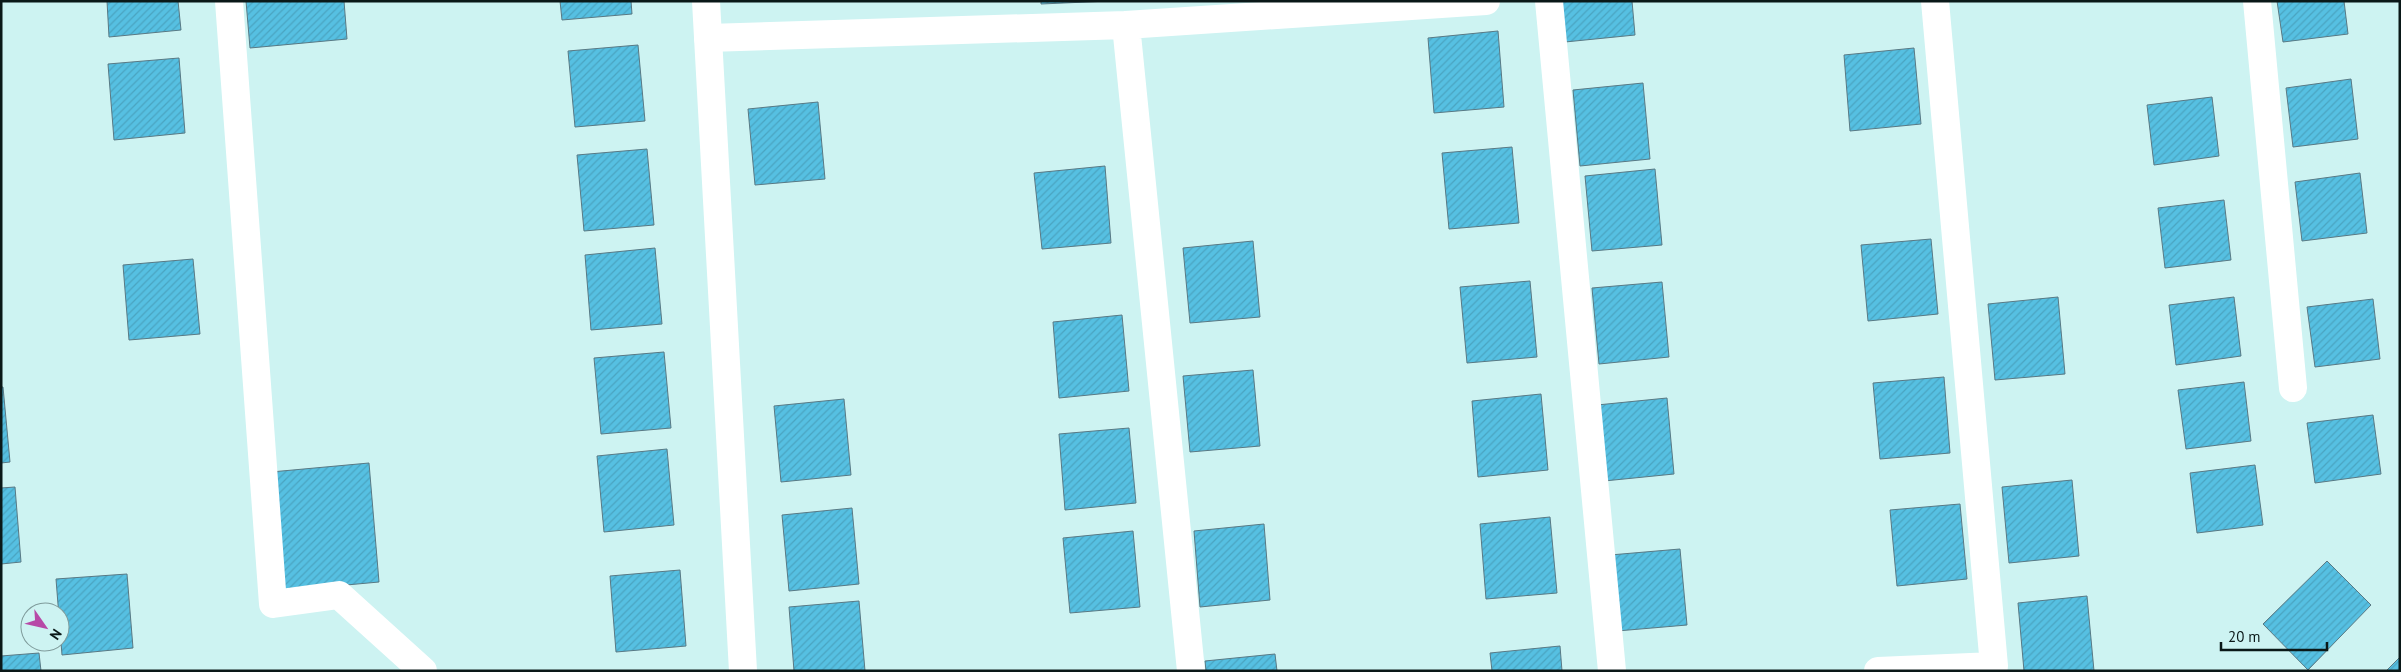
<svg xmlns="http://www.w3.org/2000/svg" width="2401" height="672" font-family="'PT Sans',sans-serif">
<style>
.building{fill:url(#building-hatch);stroke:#597984}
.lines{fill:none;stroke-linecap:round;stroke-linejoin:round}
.minor{stroke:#fff;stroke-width:28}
.tertiary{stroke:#fff;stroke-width:28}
</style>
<defs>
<pattern id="building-hatch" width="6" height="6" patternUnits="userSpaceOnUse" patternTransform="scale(1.25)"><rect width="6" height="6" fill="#56c0e2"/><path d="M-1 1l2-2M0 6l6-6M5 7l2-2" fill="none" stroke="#4aa4c1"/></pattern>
</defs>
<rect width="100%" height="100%" fill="#cdf3f2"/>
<path class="building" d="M107,1H178L181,30L109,37Z
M246,1H344L347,39L250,48Z
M560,1H631L632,14L562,20Z
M1041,1H1109L1041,4Z
M1562,1H1632L1635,35L1565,42Z
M2277,1H2344L2348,34L2283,42Z
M1498,31L1504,107L1434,113L1428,38Z
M638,45L645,121L575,127L568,51Z
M1914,48L1921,124L1850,131L1844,55Z
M179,58L185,133L114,140L108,64Z
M2351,79L2358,139L2293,147L2286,88Z
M1643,83L1650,159L1580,166L1573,90Z
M2212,97L2219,156L2154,165L2147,105Z
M818,102L825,179L755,185L748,109Z
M1512,147L1519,223L1449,229L1442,153Z
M647,149L654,225L584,231L577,155Z
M1105,166L1111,243L1042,249L1034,173Z
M1655,169L1662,245L1592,251L1585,176Z
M2360,173L2367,233L2302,241L2295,182Z
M2224,200L2231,260L2165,268L2158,208Z
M1931,239L1938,314L1868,321L1861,245Z
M1253,241L1260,317L1190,323L1183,248Z
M655,248L662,324L591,330L585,255Z
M193,259L200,334L129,340L123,265Z
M1530,281L1537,357L1467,363L1460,287Z
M1662,282L1669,357L1599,364L1592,288Z
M2058,297L2065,374L1995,380L1988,304Z
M2234,297L2241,356L2176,365L2169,305Z
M2373,299L2380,359L2315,367L2307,307Z
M1122,315L1129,391L1059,398L1053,322Z
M664,352L671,428L601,434L594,358Z
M1253,370L1260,446L1190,452L1183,376Z
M1944,377L1950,453L1880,459L1873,383Z
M2244,382L2251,441L2186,449L2178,390Z
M1,387H3L10,462L1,463Z
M1541,394L1548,470L1478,477L1472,401Z
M1667,398L1674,474L1604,481L1597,405Z
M844,399L851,475L781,482L774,406Z
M2373,415L2381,474L2315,483L2307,423Z
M1129,428L1136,503L1065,510L1059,434Z
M667,449L674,525L604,532L597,456Z
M369,463L379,582L281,591L271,472Z
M2255,465L2263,525L2197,533L2190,473Z
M2072,480L2079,556L2009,563L2002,487Z
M15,487L21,562L1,564V488Z
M1960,504L1967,579L1897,586L1890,510Z
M852,508L859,584L789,591L782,515Z
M1550,517L1557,593L1486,599L1480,524Z
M1264,524L1270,600L1200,607L1194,531Z
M1133,531L1140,607L1070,613L1063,538Z
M1680,549L1687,625L1617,631L1610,555Z
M2327,561L2371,605L2308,670L2263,624Z
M680,570L686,646L616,652L610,576Z
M127,574L133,648L62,655L56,579Z
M2087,596L2094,671H2024L2018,603Z
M859,601L865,671H794L789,607Z
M1560,646L1562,671H1492L1490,653Z
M39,653L41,671H1V656Z
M1275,654L1277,671H1206L1205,661Z
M2400,657V671H2386Z"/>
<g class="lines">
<path class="minor" d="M229,1L273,604L339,595L423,671
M1549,1L1612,671
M2257,1L2293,388
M1126,25L1191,671
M708,38L1126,25L1486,1
M1878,671L1994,666L1935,1"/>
<path class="tertiary" d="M706,1L743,671"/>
</g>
<rect width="2401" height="672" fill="none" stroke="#0a1818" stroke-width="5"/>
<g transform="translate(45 627) rotate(124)"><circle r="24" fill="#cdf3f2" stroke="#7f9b9b"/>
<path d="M0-4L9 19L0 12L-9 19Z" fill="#b749a7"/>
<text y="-8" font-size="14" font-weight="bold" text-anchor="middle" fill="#0a1818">N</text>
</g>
<path d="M2221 642v8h106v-8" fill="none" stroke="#0a1818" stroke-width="2.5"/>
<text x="2228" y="642" font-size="15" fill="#0a1818" stroke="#cdf3f2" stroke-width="4" paint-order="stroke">20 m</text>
</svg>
